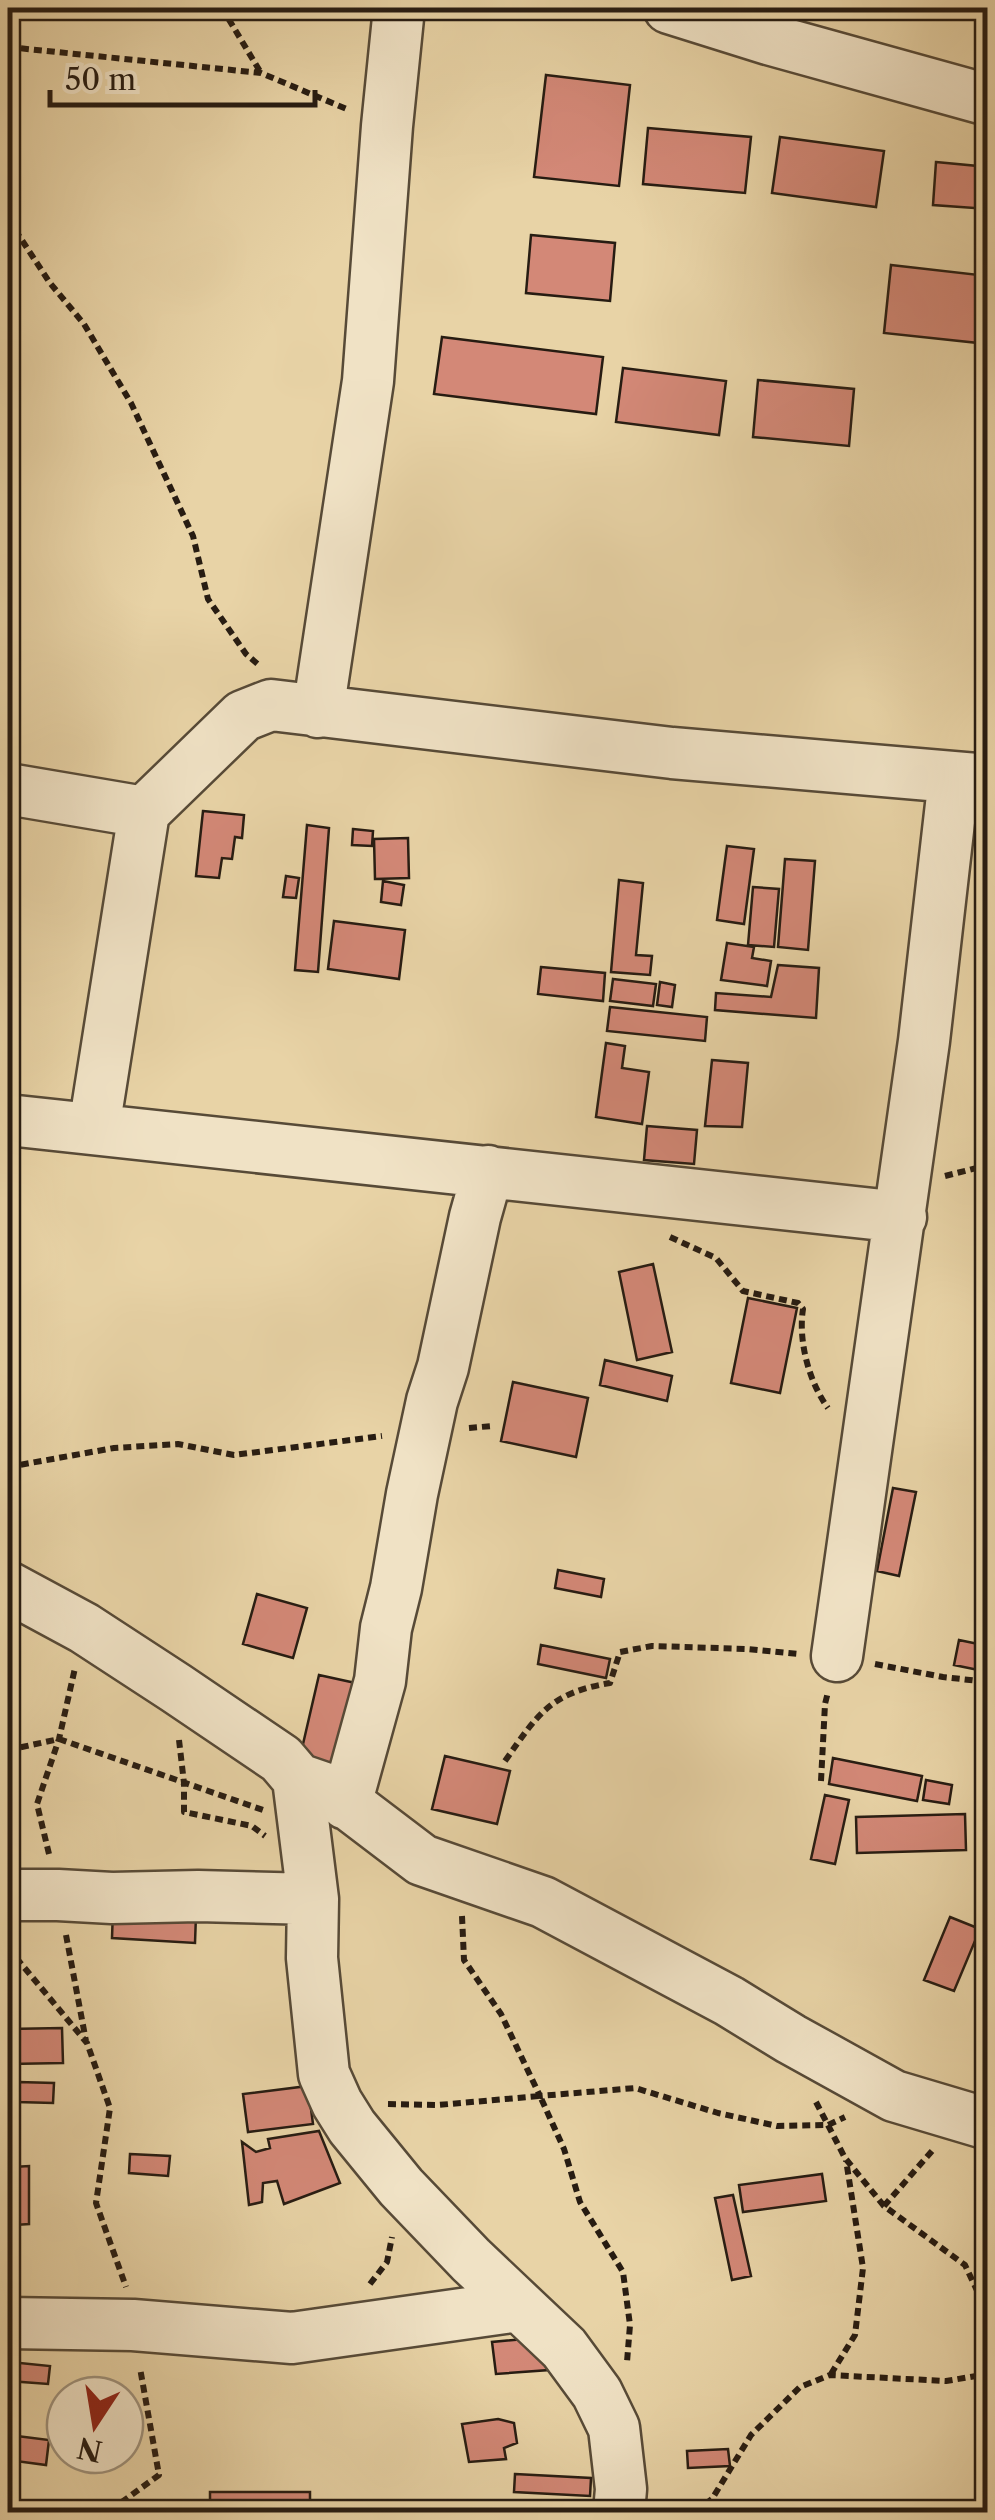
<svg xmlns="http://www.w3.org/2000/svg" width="995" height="2520" font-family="'Libre Caslon Text',serif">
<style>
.building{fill:#d38877;stroke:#271c12;stroke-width:2.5}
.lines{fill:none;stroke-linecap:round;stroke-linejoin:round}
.minor-casing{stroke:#574a37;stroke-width:55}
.path{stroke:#271c12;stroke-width:6;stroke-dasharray:8 5;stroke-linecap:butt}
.minor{stroke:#f0e2c5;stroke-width:50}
</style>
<rect width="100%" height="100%" fill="#e8d3a6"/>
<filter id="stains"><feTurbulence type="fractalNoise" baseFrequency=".002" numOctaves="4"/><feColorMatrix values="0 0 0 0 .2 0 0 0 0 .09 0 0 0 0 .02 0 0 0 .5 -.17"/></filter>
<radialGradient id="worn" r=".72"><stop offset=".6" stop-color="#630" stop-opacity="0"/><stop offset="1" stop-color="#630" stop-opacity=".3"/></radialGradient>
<path class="building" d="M546,75L630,85L619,186L534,177Z
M648,128L751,137L745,193L643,184Z
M780,137L884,151L876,207L772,193Z
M936,162L988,167V209L933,205Z
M531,235L615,243L610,301L526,293Z
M891,265L988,276V344L884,333Z
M442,337L603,357L596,414L434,394Z
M623,368L726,381L719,435L616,422Z
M758,380L854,389L849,446L753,437Z
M203,811L244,815L242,838L235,837L232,859L222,858L219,878L196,876Z
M307,825L329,828L318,972L295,970Z
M353,829L373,831L372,846L352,845Z
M408,838L409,878L375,879L374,839Z
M727,846L754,849L744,924L717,920Z
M785,859L815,861L808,950L778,947Z
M286,876L299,878L296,898L283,897Z
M619,880L643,883L636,955L652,956L650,975L611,972Z
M383,881L404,885L401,905L381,902Z
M753,887L779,889L774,947L748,945Z
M334,921L405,930L399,979L328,969Z
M727,943L754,947L752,958L771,961L767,986L721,980Z
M778,965L819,968L816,1018L715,1010L716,993L771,997Z
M541,967L605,973L603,1001L538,994Z
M613,979L656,984L653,1006L610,1001Z
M660,982L675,985L672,1007L657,1005Z
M610,1007L707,1017L705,1041L607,1031Z
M606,1043L625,1046L622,1068L649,1072L642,1124L596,1117Z
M712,1060L748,1063L742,1127L705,1126Z
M647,1126L697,1130L694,1164L644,1160Z
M653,1264L672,1352L637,1360L619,1272Z
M748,1298L797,1308L780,1393L731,1383Z
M605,1360L672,1376L667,1401L600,1385Z
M513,1382L588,1398L576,1457L501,1441Z
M893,1488L916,1492L899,1576L877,1571Z
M558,1570L604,1579L601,1597L555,1588Z
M257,1594L307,1608L293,1658L243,1644Z
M959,1640L988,1646V1672L954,1665Z
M541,1645L610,1659L606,1678L538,1664Z
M319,1675L360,1684L341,1767L300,1757Z
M445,1756L510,1771L497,1824L432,1809Z
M833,1758L922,1776L917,1801L829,1784Z
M926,1780L952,1785L949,1804L923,1800Z
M825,1795L849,1800L835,1864L811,1859Z
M965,1814L966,1850L857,1853L856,1817Z
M113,1910L196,1915L195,1943L112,1938Z
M950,1917L980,1929L954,1991L924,1980Z
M988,1999V2039L977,2036Z
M62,2028L63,2063L9,2064L8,2029Z
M18,2082L54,2083L53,2103L17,2102Z
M308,2086L313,2124L248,2132L243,2094Z
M319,2131L340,2183L284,2204L277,2181L263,2183L262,2202L249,2205L242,2142L256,2152L270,2148L268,2139Z
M130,2154L170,2156L168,2176L129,2173Z
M29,2166V2224L15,2225L13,2167Z
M822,2174L826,2201L743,2212L739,2185Z
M733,2195L751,2276L732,2280L715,2198Z
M547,2337L549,2370L496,2374L492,2342Z
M10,2362L50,2366L48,2384L9,2381Z
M498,2419L514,2423L517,2443L504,2448L506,2459L469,2462L462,2424Z
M9,2435L49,2440L46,2465L8,2460Z
M728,2449L730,2466L688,2468L687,2451Z
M515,2474L591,2478L590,2496L514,2492Z
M210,2492H310V2512H210Z"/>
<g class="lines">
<defs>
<path id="minor" d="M669,8L768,39L988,100
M318,712L368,381L387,126L399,8
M8,789L144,812
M8,1120L901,1217
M94,1128L144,812L243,716L271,705L672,753L988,780
M8,1587L84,1628L176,1688L281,1759L298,1779L330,1790L422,1860L543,1902L729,2001L791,2039L894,2096L988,2124
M837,1656L924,1041L954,778
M298,1779L313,1899L312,1958L324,2074L337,2103L352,2127L401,2187L471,2260L564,2348L597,2393L614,2428L621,2489L619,2512
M346,1804L380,1681L386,1628L396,1588L412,1494L432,1401L443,1367L475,1217L488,1171
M8,1895H58L112,1898L198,1896L313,1899
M8,2323L133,2325L292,2338L518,2306"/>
</defs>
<use href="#minor" class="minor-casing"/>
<path class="path" d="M222,8L261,73
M8,47L261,73L349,110
M8,219L50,283L84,324L131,403L193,536L208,599L246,654L260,666
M945,1176L988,1165
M670,1237L716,1258L743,1291L798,1303L803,1309C798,1341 809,1382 828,1408
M469,1428L492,1426
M8,1467L114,1448L178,1444L234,1455L382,1436
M875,1664L943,1677L988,1682
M179,1740L184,1783V1812L252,1826L265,1836
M8,1750L59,1739L263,1810
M505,1761C538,1714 550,1693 610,1683L620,1652L652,1646L748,1649L799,1654
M821,1781L825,1704L828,1692
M987,1783L988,1781
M49,1854L37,1804L59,1739L75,1668
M462,1916L464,1960L501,2014L540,2096L635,2088L718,2113L777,2126L828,2125L845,2117
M66,1935L86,2041
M8,1948L87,2043L110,2108L96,2203L126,2287
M816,2102L845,2158L884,2206L965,2265L988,2314
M388,2104L438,2105L540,2096L564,2149L580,2202L623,2272L630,2325L627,2362
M884,2206L932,2151
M370,2284L387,2262L392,2237
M831,2374L855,2335L863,2268L846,2160
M115,2512V2507L159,2475L140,2368
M695,2512L712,2499L751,2435L800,2387L830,2375L946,2381L988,2374"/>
<use href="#minor" class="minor"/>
</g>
<rect width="995" height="2520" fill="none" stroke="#e8d3a6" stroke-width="40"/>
<rect x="10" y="10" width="975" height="2500" fill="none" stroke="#271c12" stroke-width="5"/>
<rect x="20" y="20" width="955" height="2480" fill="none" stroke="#271c12" stroke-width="2.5"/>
<g transform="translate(95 2425) rotate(192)"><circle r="48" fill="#f0e2c5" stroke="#a0937d" stroke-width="2.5"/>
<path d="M0-8L18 38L0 25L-18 38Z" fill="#8f2418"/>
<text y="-15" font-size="28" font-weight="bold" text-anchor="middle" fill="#271c12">N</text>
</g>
<path d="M50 90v15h265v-15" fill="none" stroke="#271c12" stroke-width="5"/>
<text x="65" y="90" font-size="30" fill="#271c12" stroke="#f0e2c5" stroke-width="8" paint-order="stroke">50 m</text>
<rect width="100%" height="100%" filter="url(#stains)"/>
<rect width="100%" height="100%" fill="url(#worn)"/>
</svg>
